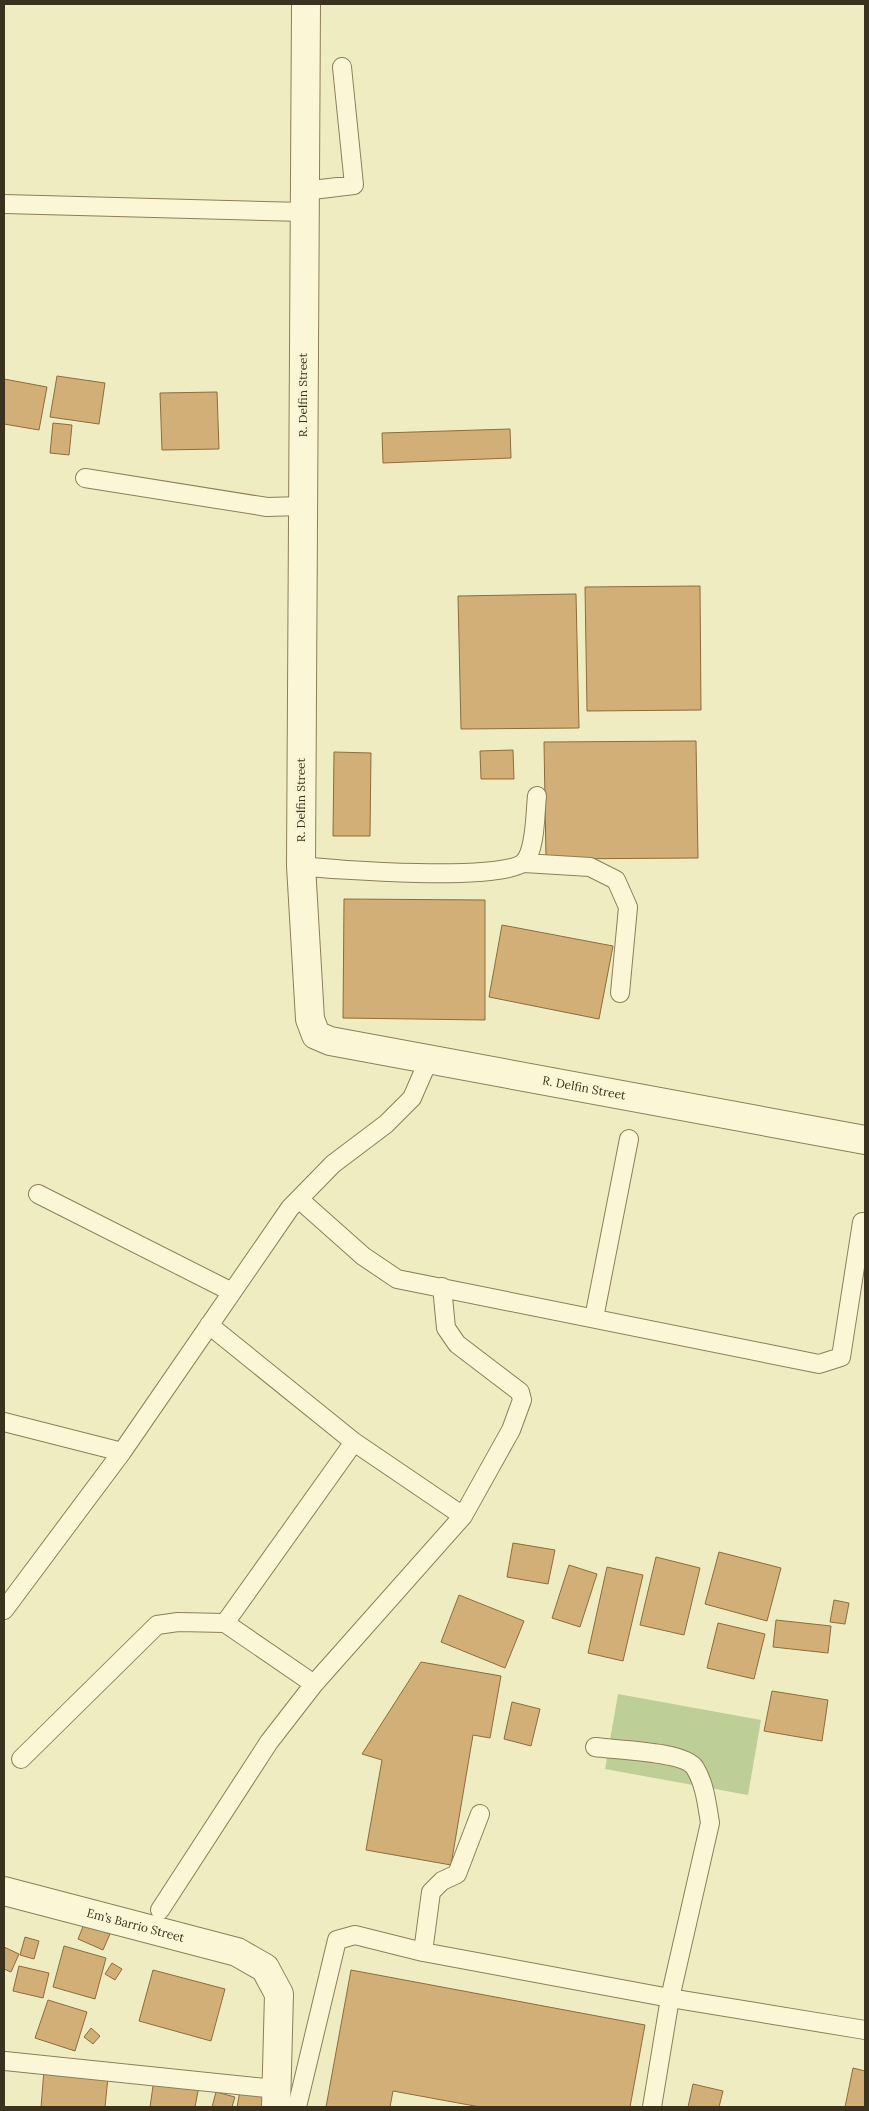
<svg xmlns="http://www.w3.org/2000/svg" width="869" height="2111" font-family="Lora,serif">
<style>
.green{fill:#bdcf96}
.building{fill:#d1af76;stroke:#8c6d3d}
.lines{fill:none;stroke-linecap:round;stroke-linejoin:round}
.service-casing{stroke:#8c7e58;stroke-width:20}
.minor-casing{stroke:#8c7e58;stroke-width:30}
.service{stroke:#fbf7d6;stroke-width:18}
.minor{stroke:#fbf7d6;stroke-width:28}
.labels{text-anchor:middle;stroke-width:4;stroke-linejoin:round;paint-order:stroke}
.street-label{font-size:12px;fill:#3b321d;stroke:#f7f4d3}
</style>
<rect width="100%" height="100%" fill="#f0ecc2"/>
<path class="green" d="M618,1694L761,1720L748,1795L605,1769Z"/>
<path class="building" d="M57,376L105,383L99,424L50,417Z
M4,379L47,387L39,430L4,424Z
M217,392L219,449L162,450L160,393Z
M53,423L72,425L69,455L50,453Z
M510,429L511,458L383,463L382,433Z
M700,586L701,710L587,711L585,587Z
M576,594L579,728L461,729L458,596Z
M696,741L698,858L546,859L544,742Z
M513,750L514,779H481L480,751Z
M334,752L371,753L370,836H333Z
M344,899L485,900V1020L343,1018Z
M502,925L613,946L599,1019L489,997Z
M513,1543L555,1550L548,1584L507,1577Z
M719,1552L781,1568L767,1621L705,1604Z
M656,1557L700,1568L684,1635L640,1625Z
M569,1565L597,1574L580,1627L552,1618Z
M607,1567L643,1575L623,1661L588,1653Z
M459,1595L524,1621L505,1668L441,1642Z
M834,1600L849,1603L845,1624L830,1622Z
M776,1620L831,1626L828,1653L773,1647Z
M718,1623L765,1634L754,1679L707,1668Z
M421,1662L501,1676L490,1738L473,1735L451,1865L366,1850L382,1760L362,1754Z
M772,1691L828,1700L822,1741L764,1731Z
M512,1702L540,1709L531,1746L504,1739Z
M84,1924L110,1934L103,1950L78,1939Z
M25,1937L39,1941L34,1959L20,1955Z
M64,1946L106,1958L95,1999L53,1987Z
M4,1947L19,1954L11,1972L4,1969Z
M112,1963L122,1969L115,1980L105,1974Z
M19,1966L49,1973L43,1998L13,1991Z
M153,1970L225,1989L211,2041L139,2021Z
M351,1970L645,2025L630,2107H480L393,2091L390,2107H326Z
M48,2000L87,2012L75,2051L35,2038Z
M91,2028L100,2036L93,2044L84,2037Z
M853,2068L865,2071V2107H845Z
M44,2070L108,2077L105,2107H41Z
M154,2079L199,2086L195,2107H150Z
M693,2084L723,2091L719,2107H688Z
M240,2091L268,2096L266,2107H237Z
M216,2092L235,2097L232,2107H212Z"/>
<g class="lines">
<defs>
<path id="service" d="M304,191L354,185L342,67
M4,204L304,212
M85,478L267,507L302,506
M524,863L590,867L616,880L628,907L620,993
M301,866C334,870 504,882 524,862C536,850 535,812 537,796
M38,1194L232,1292
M300,1200L363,1256L397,1279L819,1364L841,1357L862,1222
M594,1318L629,1139
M209,1325L354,1442L463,1516
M4,1422L122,1452
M4,1610L122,1452L290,1208L333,1164L386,1124L412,1098L429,1059
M225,1623L354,1442
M595,1747C615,1750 685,1751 695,1768C705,1784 707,1805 710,1823L670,1998L652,2107
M21,1759L157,1625L178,1622L225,1623L314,1684
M160,1910L269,1742L314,1684L463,1516L511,1430L522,1400L520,1392L457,1344L446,1328L442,1287
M423,1952L431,1892L442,1881L457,1874L480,1814
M5,2061L276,2089
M297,2107L337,1940L355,1935L423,1952L670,1998L865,2030"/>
<g id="minor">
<path id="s1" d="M306,4L301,866L310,1019L316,1035L330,1041L865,1140"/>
<path id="s2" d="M4,1891L237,1952L265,1968L279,1994L276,2107"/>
</g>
</defs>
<use href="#service" class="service-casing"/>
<use href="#minor" class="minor-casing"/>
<use href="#service" class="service"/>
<use href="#minor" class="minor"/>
</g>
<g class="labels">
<g class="street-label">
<text transform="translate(303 395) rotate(-90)" y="4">R. Delfin Street</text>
<text transform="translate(301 800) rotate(-90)" y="4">R. Delfin Street</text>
<text dy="4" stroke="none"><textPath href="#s1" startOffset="1306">R. Delfin Street</textPath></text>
<text dy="4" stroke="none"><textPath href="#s2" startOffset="136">Em’s Barrio Street</textPath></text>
</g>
</g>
<rect width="869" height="2111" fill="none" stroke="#3b321d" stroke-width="10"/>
</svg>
